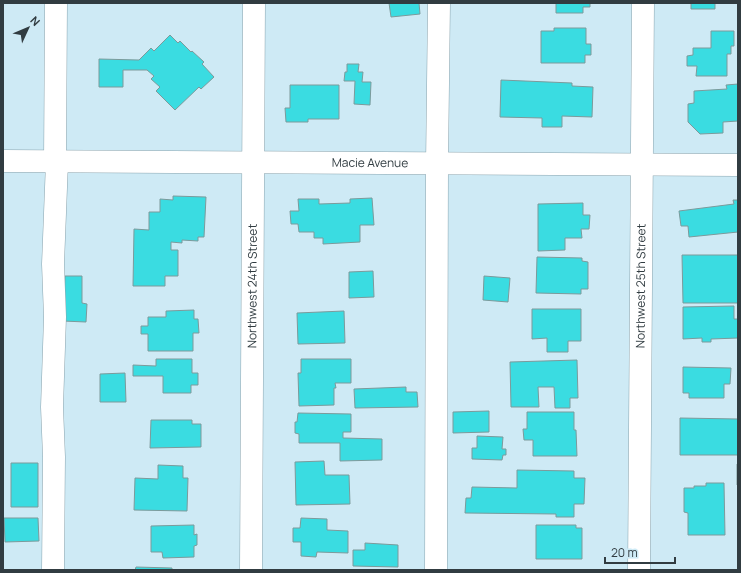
<svg xmlns="http://www.w3.org/2000/svg" width="741" height="573" font-family="Manrope,sans-serif">
<style>
.building{fill:#3adce1;stroke:#7c9a9b}
.lines{fill:none;stroke-linecap:round;stroke-linejoin:round}
.minor-casing{stroke:#89a3ad;stroke-width:23}
.minor{stroke:#fff;stroke-width:22}
.labels{text-anchor:middle;stroke-width:3;stroke-linejoin:round;paint-order:stroke}
.street-label{font-size:12px;fill:#313c41;stroke:#ceeaf5}
</style>
<rect width="100%" height="100%" fill="#ceeaf5"/>
<path class="building" d="M389,3H419L420,14L391,17Z
M556,3H590V7H583V13H556Z
M691,3H715V9H691Z
M554,28H586V44H591V55H585V63H541V31H554Z
M711,31H734V46H731V54H727V76H696L697,66H687V56L693,55V48H711Z
M170,35L178,43L180,41L191,52L192,51L204,62L202,64L214,77L201,89L199,87L175,110L156,91L160,87L151,79L154,76L147,70H123V87H99V59L139,60L151,48L154,51Z
M347,64H359L358,72H363L362,82H371L370,105L354,104L355,81H344L345,72H347Z
M501,80L572,83V86L593,87L592,117L562,116V127H542V118L500,117Z
M738,84V121L723,122V133L700,134L688,122V104L694,103V91L727,89L726,85Z
M290,85H339V119H308V122H286L285,108H290Z
M173,196L206,197L204,237H198V241L182,240V243L171,242V250H178V276H165V286H133L134,229L149,230V212H160V199L173,200Z
M372,198L374,225H360V242L323,244V238H314V232H299L298,224H291L290,211H299L298,199H319V204L350,203V199Z
M733,200H738V232L689,237L688,226H681L679,211L734,204Z
M583,203V215H590L589,229H581L582,238H565V250L538,251V204Z
M682,255H738V303H683Z
M537,257L582,258V261L588,262V289H581V294L536,293Z
M373,271L374,297L349,298V272Z
M65,276H82V303L87,304L86,322L63,321Z
M484,276L510,278L508,302L483,300Z
M734,306V319H738V338L711,339V342H702V338L683,339V307Z
M532,309H581V341H568V352H547V338L532,339Z
M194,310V319H198L199,333H193V351H148V334H141V326H148V317H166V311Z
M344,311L345,343L298,344L297,313Z
M156,359H192V373H198V385H191V393H163V376H133V365L156,366Z
M301,359H351V383H335L336,388H334V405L299,406L298,373H301Z
M577,360L578,398H570V408H555L554,387H538L539,407H511L510,362Z
M683,367L731,368L730,384H724V398H689V393H683Z
M125,373L126,402H100V374Z
M406,387V392H417L418,407L355,408L354,389Z
M489,411V432L453,433V412Z
M527,412H574V430H576L577,456H533V440H524L523,429H527Z
M298,413L351,414V432H343V438L382,439V460L340,461V443H299V434L295,433V422H297Z
M680,418L738,419V455H680Z
M151,420H192V424H201V447L150,448Z
M477,436L503,437L502,449H506V455H503L502,460L472,459V448H477Z
M324,461L325,475H349L350,504L296,505L295,462Z
M11,463H38V507H11Z
M737,464L738,465V485H737Z
M158,465L183,466V478H188L187,511L134,510L135,478L158,479Z
M517,470L574,471V478H585L584,504H574V517H556V514L465,513L466,498H471L472,487L517,488Z
M706,483H724L725,535H688V513L684,512V488H694V486H706Z
M4,518H38L39,541L5,542Z
M301,518L327,519V530L348,531V553L317,552L316,557L301,556V542H293V528H300Z
M194,525V535L197,534V545L194,546V557L163,558L162,552H151V526Z
M536,525H576V528H582V559H536Z
M365,543L398,545V567L353,566V550H365Z
M136,567L172,568V570H135Z"/>
<g class="lines">
<defs>
<g id="minor">
<path id="s1" d="M3,161L738,165"/>
<path d="M55,162L56,3"/>
<path d="M53,570L54,457L52,407L55,317L53,264L57,162"/>
<path id="s2" d="M251,570L254,3"/>
<path d="M436,570L437,164L439,3"/>
<path id="s3" d="M639,570L643,3"/>
</g>
</defs>
<use href="#minor" class="minor-casing"/>
<use href="#minor" class="minor"/>
</g>
<g class="labels">
<g class="street-label">
<text dy="4" stroke="none"><textPath href="#s1" startOffset="367">Macie Avenue</textPath></text>
<text dy="4" stroke="none"><textPath href="#s2" startOffset="284">Northwest 24th Street</textPath></text>
<text dy="4" stroke="none"><textPath href="#s3" startOffset="284">Northwest 25th Street</textPath></text>
</g>
</g>
<rect width="741" height="573" fill="none" stroke="#313c41" stroke-width="8"/>
<g transform="translate(28 28) rotate(46)" stroke="#ceeaf5" stroke-width="3" paint-order="stroke">
<path d="M0-3L7 15L0 10L-7 15Z" fill="#313c41"/>
<text y="-6" font-size="11" font-weight="bold" text-anchor="middle" fill="#313c41">N</text>
</g>
<path d="M605 557v6h70v-6" fill="none" stroke="#313c41" stroke-width="2"/>
<text x="611" y="557" font-size="12" fill="#313c41" stroke="#ceeaf5" stroke-width="3" paint-order="stroke">20 m</text>
</svg>
